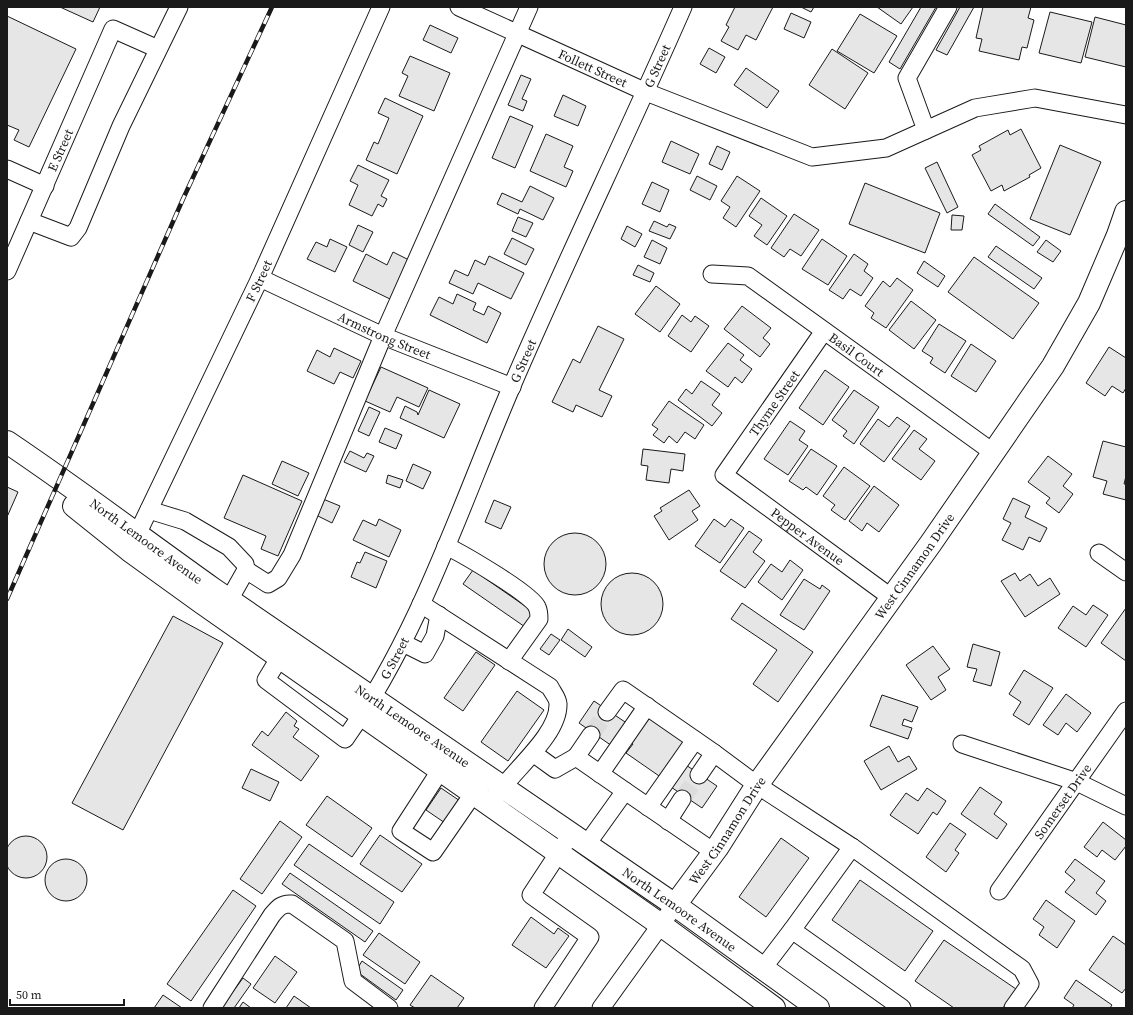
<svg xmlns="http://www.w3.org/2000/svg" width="1133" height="1015" font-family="'Source Serif 4',serif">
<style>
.building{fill:#e6e6e6;stroke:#1a1a1a}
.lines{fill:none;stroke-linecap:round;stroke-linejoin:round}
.minor-tunnel{stroke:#ddd;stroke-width:17;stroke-dasharray:17 8;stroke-linecap:butt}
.minor-casing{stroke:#1a1a1a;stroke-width:19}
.major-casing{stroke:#1a1a1a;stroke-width:24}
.minor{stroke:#fff;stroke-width:17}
.major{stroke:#fff;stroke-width:22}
.rail-casing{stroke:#1a1a1a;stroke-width:4.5}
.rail{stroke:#fff;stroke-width:3;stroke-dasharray:9;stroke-linecap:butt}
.labels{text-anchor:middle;stroke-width:3;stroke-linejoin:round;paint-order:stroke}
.street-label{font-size:13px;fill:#1a1a1a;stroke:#fff}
</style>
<rect width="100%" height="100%" fill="#fff"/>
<path class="building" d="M60,7H100L93,22Z
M735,7H773L756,40L746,35L738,50L721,41L729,27L726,25Z
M801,7H814L811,12Z
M877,7H913L901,24Z
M921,7H936L900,69L889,62Z
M960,7H974L947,55L936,50Z
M983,7H1031L1028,18L1034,20L1027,48L1022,47L1019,60L979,51L982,39L976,38Z
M1050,12L1092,22L1081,63L1039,53Z
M791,13L811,22L804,38L784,29Z
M860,14L897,36L874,73L837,51Z
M7,16L76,49L29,147L14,140L19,130L7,125Z
M1095,17L1126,25V67L1085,57Z
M430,25L458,38L451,53L423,40Z
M709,48L725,57L716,73L700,64Z
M832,49L868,73L845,109L809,85Z
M410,56L450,73L434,111L399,96L408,76L402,73Z
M746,68L779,91L767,108L734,85Z
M521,75L531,79L522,99L527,101L523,111L508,105Z
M563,95L586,106L578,126L554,116Z
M385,98L423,116L397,174L366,160L374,142L378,144L389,118L378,113Z
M510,116L533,126L515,168L492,158Z
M1021,129L1041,168L1029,175L1030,177L1004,191L1002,185L991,191L972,155L981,150L979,146L1008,130L1010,135Z
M546,134L573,146L564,167L573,171L566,187L530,171Z
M671,141L699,154L690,174L662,162Z
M1060,145L1101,162L1070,235L1030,219Z
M717,146L730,152L722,170L709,164Z
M937,162L958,207L947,213L925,168Z
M358,165L389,180L381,196L387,199L383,207L378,204L372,216L349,205L358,185L350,181Z
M697,176L717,186L710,200L690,190Z
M737,176L760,191L736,227L723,218L730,207L721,201Z
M652,182L669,190L660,212L642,204Z
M865,183L940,213L925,253L849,224Z
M530,186L554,198L543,220L520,209L518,214L497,204L502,193L522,202Z
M761,198L787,216L767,245L754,236L762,225L749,216Z
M995,204L1040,237L1033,246L988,214Z
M794,214L819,230L801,256L790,249L784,257L771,248Z
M952,215L964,216L962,230H951Z
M518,217L533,223L526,237L512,231Z
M654,221L667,227L669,224L676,227L670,239L649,231Z
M358,225L373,232L363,252L349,245Z
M627,226L642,234L635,247L621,239Z
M512,238L534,249L526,265L504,254Z
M330,239L347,247L335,272L307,259L316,242L327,247Z
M822,239L847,256L828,285L802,269Z
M652,240L667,248L660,264L644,257Z
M1046,240L1061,251L1053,262L1037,252Z
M996,246L1042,278L1034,289L988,257Z
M393,252L409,260L390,299L353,281L366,254L387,265Z
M854,254L868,264L864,271L873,278L861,296L850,289L843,299L829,290Z
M489,256L524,273L511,299L478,283L473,294L449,283L455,270L468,276L475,260L485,265Z
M974,257L1039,303L1013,339L948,292Z
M924,261L945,276L938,287L917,273Z
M638,265L654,273L650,282L633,275Z
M897,278L913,290L886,328L871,318L874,313L865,306L883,281L890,287Z
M656,286L680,304L660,332L635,314Z
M457,294L476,303L473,310L484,315L488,306L501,313L487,343L430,315L439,297L453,304Z
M911,301L936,320L914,349L889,330Z
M742,306L771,328L763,338L770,344L760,357L724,329Z
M682,315L691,322L695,316L709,326L691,352L668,336Z
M939,324L966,341L945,373L930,363L933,358L922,351Z
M598,326L624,339L599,390L612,396L602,417L576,405L573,412L552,402L573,359L580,363Z
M728,343L744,355L740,360L752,369L742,383L735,377L728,387L706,371Z
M971,344L996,361L976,392L951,376Z
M1109,347L1126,358V388L1123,393L1112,386L1105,396L1086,383Z
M334,348L361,361L353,378L340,372L334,384L307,371L317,350L330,357Z
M381,367L428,388L419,407L397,397L390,412L365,401Z
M825,370L849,387L823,425L799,408Z
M701,381L720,394L712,405L722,413L712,426L678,400L686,389L692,394Z
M429,390L460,404L444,438L400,418L405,406L417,412L418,415Z
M854,390L879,407L854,444L843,436L847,431L832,420Z
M669,401L704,425L695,439L685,432L677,443L669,436L664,443L653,435L658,429L652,425Z
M369,407L380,412L369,436L358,431Z
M897,417L910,426L884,462L860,444L878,419L889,427Z
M790,421L805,431L799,440L808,446L788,475L764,459Z
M385,428L402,435L396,449L379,442Z
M914,430L927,439L919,449L935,461L921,480L892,459Z
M1103,441L1126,447V476L1124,484H1126V500L1103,494L1107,481L1093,477Z
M643,449L685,454L683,471L671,469L669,483L646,480L648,466L641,465Z
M811,449L837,466L817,495L806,487L803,490L789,481Z
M350,451L364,458L367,453L374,456L366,472L344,462Z
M1048,456L1072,474L1063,486L1073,494L1059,513L1046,503L1050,498L1028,482Z
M282,461L309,473L298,496L272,484Z
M413,464L431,472L423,489L406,481Z
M844,467L870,486L845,520L831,510L835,505L823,496Z
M243,475L302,501L278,556L261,549L266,536L224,518Z
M388,475L403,480L400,488L386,483Z
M874,486L899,505L879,532L867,523L862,531L849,521Z
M7,487L18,492L7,517Z
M689,490L700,506L692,511L698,520L669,540L654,516L662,511L660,508Z
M1013,498L1030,506L1025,517L1047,528L1040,542L1029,537L1023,550L1002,540L1011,523L1003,519Z
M323,499L340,506L332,523L316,515Z
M494,500L511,507L501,529L485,522Z
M379,519L401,530L389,557L353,540L363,520L376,526Z
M714,519L725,527L731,519L744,528L720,563L695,546Z
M749,531L762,540L753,552L765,561L745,588L720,571Z
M544 564a31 31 0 1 1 62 0a31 31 0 1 1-62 0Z
M365,552L387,561L376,588L351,577L357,562L360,563Z
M790,560L803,570L782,600L758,582L771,564L782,572Z
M473,570L538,615L528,629L463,584Z
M601 604a31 31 0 1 1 62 0a31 31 0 1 1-62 0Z
M1015,573L1020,581L1030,574L1038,586L1050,578L1060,594L1025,617L1001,581Z
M804,579L820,589L822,585L830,591L804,630L780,615Z
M742,603L813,652L778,702L753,684L777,650L731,619Z
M1093,605L1108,615L1086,647L1058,628L1073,606L1086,615Z
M1126,608V661L1101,643Z
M173,616L223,643L123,830L72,803Z
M568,629L592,647L585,657L561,640Z
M551,634L560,640L549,655L540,649Z
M973,644L1000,652L991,686L973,681L977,669L967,667Z
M933,646L950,669L938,677L946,690L931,700L906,665Z
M476,652L495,665L463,711L444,698Z
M1024,670L1053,688L1029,725L1013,715L1021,702L1009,694Z
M517,691L544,710L508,761L481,742Z
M1066,694L1091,713L1077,732L1066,723L1058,735L1043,725Z
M882,695L918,707L912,722L904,719L902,725L912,728L908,739L870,726Z
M594,701L628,724L612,746L579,723Z
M286,712L297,721L294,726L299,729L293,737L319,756L301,781L252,745L262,731L268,736Z
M645,713L687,743L662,778L626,753L633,744L627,739Z
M889,746L898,762L909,756L917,769L881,790L864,761Z
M683,763L717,786L702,808L668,785Z
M251,769L279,782L270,801L242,788Z
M980,787L1002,802L994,814L1007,824L997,839L961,814Z
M441,788L463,803L448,825L426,810Z
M927,788L946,801L937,815L933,812L918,834L890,815L906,793L918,801Z
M327,796L372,828L352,857L306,825Z
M280,821L302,837L262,894L240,879Z
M1103,822L1126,840V846L1115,860L1102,850L1097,857L1084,847Z
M950,823L966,834L955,850L959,853L946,872L926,857Z
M380,835L422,864L402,892L360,864Z
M5 857a21 21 0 1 1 42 0a21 21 0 1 1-42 0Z
M781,838L809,858L766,917L739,897Z
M309,844L394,902L380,924L294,865Z
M45 880a21 21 0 1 1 42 0a21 21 0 1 1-42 0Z
M1075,859L1105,881L1096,893L1106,901L1096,915L1065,892L1075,880L1065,872Z
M290,873L373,931L365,942L282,884Z
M860,880L933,931L905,971L832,920Z
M233,890L256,906L191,1001L167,984Z
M1046,900L1075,921L1057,948L1039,935L1044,927L1033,919Z
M531,917L554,934L558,928L569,936L546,968L512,945Z
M379,933L420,962L405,984L363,955Z
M1113,936L1126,945V988L1122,993L1089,970Z
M944,940L1016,989L1003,1008H954L915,981Z
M275,956L297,972L275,1003L253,988Z
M362,961L403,990L396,1000L356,971Z
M431,975L464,998L457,1008H415L410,1005Z
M243,978L251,984L234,1008H221Z
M1076,980L1112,1005L1110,1008H1072L1074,1005L1064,998Z
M163,995L182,1008H154Z
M294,996L311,1008H286Z
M243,1002L251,1008H239Z"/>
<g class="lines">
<path class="minor-tunnel" d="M591,735L607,712
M682,799L699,775"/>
<defs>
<g id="minor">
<path id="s1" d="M459,7L646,92L812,157L886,148L975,108L1035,98L1126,115"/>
<path d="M926,130L907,78L948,7"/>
<path d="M7,169L45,186"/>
<path d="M29,221L71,237L78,228L121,126L179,7"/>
<path id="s2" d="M7,271L113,29L158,49"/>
<path id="s3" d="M712,274L748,276L994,453"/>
<path id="s4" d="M260,278L383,336L512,387"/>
<path id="s5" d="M824,331L724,475L892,598"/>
<path d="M149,510L185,521L229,547L245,564L246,570L229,600"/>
<path id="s6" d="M132,545L260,278L381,7"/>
<path d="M446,546C461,553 532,594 537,607C539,611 539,616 539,619L509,661"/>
<path d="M1099,553L1126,572"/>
<path d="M246,570L268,584L278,578L292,555L383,336L529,7"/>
<path d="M421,604L550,687C552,692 558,698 558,704C559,735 512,771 496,796"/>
<path d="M403,643L425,654L435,636L439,615"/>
<path id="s7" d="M286,647L266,680L345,739C420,633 460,507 511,388C566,260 627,135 683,7"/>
<path d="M607,712L623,690L714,753"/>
<path d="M591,735L576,757L625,791"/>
<path d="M962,744L1077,782L1126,806"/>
<path d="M533,753L555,769L576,757"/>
<path d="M447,760L401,831L433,852L480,784"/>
<path d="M600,774L647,706"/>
<path d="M699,775L714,753L757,785L852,847L1022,969L1030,984L1013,1008"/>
<path d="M648,807L695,740"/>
<path d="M668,821L682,799"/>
<path d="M587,844L625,791L714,852"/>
<path d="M852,847L792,930L902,1008"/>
<path id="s8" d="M999,891L1126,711"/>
<path d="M763,968L792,930"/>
<path d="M212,1008L272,915C278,908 282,903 292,904L345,941L353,981L389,1008"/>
<path d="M543,1008L590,937L531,895L571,834"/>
<path d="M601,1008L675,905"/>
</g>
<g id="major">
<path id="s9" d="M7,442C77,489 144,540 213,589L675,905L818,1008"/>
<path d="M74,506L129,550L201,602L661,925L774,1008"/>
<path id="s10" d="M675,905L717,848L757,785L931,543L1053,366L1089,303L1118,235L1126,212"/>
</g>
</defs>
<use href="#minor" class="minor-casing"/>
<use href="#major" class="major-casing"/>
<use href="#minor" class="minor"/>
<use href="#major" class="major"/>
<defs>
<path id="rail" d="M7,599L183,199L272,7"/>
</defs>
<use href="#rail" class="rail-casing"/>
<use href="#rail" class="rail"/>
</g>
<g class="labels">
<g class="street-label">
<text dy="5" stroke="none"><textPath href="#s7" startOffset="880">G Street</textPath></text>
<text dy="5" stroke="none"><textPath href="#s1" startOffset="147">Follett Street</textPath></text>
<text dy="5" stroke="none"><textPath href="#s2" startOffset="132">E Street</textPath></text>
<text dy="5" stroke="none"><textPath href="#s6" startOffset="293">F Street</textPath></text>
<text dy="5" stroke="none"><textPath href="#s4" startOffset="137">Armstrong Street</textPath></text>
<text dy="5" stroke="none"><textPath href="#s3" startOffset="170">Basil Court</textPath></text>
<text dy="5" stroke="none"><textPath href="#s7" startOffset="556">G Street</textPath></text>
<text transform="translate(774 403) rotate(-55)" y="5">Thyme Street</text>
<text dy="5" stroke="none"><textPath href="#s5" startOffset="279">Pepper Avenue</textPath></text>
<text dy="5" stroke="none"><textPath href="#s9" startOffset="171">North Lemoore Avenue</textPath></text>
<text dy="5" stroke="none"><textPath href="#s10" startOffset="415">West Cinnamon Drive</textPath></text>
<text dy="5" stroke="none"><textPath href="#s7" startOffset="232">G Street</textPath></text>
<text dy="5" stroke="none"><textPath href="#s9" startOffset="495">North Lemoore Avenue</textPath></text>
<text dy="5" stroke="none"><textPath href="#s8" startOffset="110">Somerset Drive</textPath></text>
<text dy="5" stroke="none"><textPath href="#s10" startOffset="91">West Cinnamon Drive</textPath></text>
<text dy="5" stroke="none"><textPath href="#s9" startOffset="819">North Lemoore Avenue</textPath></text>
</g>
</g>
<rect width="1133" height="1015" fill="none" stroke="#1a1a1a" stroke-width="16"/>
<path d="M10 999v6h114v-6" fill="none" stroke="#1a1a1a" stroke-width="2"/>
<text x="16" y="999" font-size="12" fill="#1a1a1a" stroke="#ffffff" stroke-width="3" paint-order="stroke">50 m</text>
</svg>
